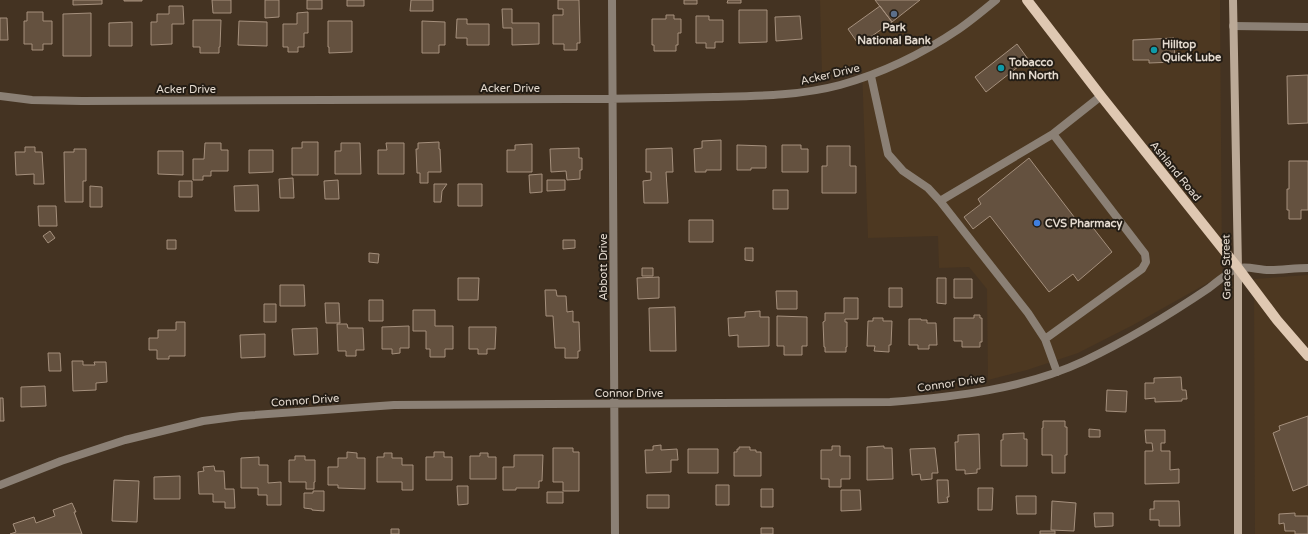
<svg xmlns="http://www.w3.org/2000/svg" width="1308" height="534" font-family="'Varela Round',sans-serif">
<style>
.built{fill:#4d3821}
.building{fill:#64513f;stroke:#a5907d}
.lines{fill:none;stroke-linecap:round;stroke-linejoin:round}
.lane{stroke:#8b8075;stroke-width:8}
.street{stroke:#8b8075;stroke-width:8}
.secondary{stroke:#bba997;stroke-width:8}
.primary{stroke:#dfc8b2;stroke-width:10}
.service-dot{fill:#5c6f8a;stroke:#241d15;stroke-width:1.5}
.culture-dot{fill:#0f9aa8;stroke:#241d15;stroke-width:1.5}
.shop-dot{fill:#3f7fe0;stroke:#241d15;stroke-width:1.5}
.labels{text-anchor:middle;stroke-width:4;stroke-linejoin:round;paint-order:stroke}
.poi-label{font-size:11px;font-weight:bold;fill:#e4dacf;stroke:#241d15;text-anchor:start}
.street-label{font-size:11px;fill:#e4dacf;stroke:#241d15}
</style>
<rect width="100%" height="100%" fill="#432"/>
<path class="built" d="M820,0H1220L1222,275L1133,325L1078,353L1027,370L988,380L987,289L969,267L939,268L938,236L868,238L862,68L822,75Z
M1308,275V534H1255L1254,279Z"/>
<path class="building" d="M73,0H102V4L73,5Z
M124,0H142V1H124Z
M212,0H231V13H213Z
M265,0H279V17L265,18Z
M307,0H322V9H307Z
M347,0H364V6H347Z
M411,0H433V11H410Z
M558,0H579L580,43H577V50H564V44H553V15H563V9H558Z
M684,0H697V4H684Z
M728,0H741V3H727Z
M875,0H920L892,22Z
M169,6H183L184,24H172V44L151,45V22H157V14H169Z
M880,6L892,22L859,45L848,29Z
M502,9H512V23H539V44L512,45V28H503Z
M739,10H767V42L739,43Z
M27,12H43V21H52V44H43V50H32V44H24V21H27Z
M308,12V33H304V47H298V52H288V47H283V24H297V13Z
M91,13V56H63V14Z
M666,15H674V19H681V33H678V45H676V51H654V45H652V19H666Z
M696,16H709V20H723V42H715V48H706V43H696Z
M800,16L802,39L776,41L775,17Z
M0,18H7L8,40H0Z
M457,19H467V24H489V45H467V38H456Z
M193,20H221L220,47H219V53H200V47H193Z
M239,21L267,22V46L238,45Z
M328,21H352V52L329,53V47H328Z
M422,21L445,22V45H439V53H422Z
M132,22V46H109V23Z
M1174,38L1175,62L1149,63V60H1133V40Z
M1017,44L1028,59L986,92L975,77Z
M1308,75V123L1288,124L1287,76Z
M721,140V170H706V172H695L694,149L702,148V141Z
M302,142H318V175H292V148H302Z
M439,142V149H440L441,172H428V183H420V173H417L416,149H418V143Z
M205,143H221V150H228V171H211V176H203V180H193V159H204Z
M341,143H360L361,174H335V151H341Z
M386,143H404V174H378V150H387Z
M532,144V172H507V150H515V145Z
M737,145L766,146V168H751V170H737Z
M782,145H801V149H808V172H782Z
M827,146H850V166H856V193H822V166H827Z
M25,147H35V152H42L44,184H34V174L16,175L15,152H25Z
M579,148V158H582V170H580V179L567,180L566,171L551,172L550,149Z
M672,148L673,172H666L668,203H644L643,181L651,180V172H646V149Z
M74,149H86V181H83V202H65L64,152H74Z
M249,150H273V172L249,173Z
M158,151H183V175L158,174Z
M1029,158L1081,226L1087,220L1112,252L1078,281L1073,274L1049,292L990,216L973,229L964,217L981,204L978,199Z
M1289,161H1308V210H1301V219H1289V210H1287V189H1289Z
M542,174V192L530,193L529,175Z
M293,178L294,198H280L279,179Z
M338,180L339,199H325L324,181Z
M547,180H565V190L547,191Z
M179,181H192V197H179Z
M434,184H447L442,191L441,202H434Z
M458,184H482V206H458Z
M258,185L259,211H235L234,186Z
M90,186L102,187V207H90Z
M773,190H788V209H773Z
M38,206H56L57,226H39Z
M689,220H713V242H689Z
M50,231L55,238L48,243L43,236Z
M167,240H176V249H167Z
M563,240H575V248L563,249Z
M745,248H753V261L745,260Z
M369,253L379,254L378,263L369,262Z
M642,268H653V276H642Z
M659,277V298L638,299L637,278Z
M458,278H479L478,300H458Z
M937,278H946V304L937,303Z
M954,279H972V298H954Z
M280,285H304L305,306H280Z
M889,288H902V307H889Z
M545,290H556L557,296H566L567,312L573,311V322H579L580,351H578V358H565V348H555L553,316H546Z
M776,291H797V309H777Z
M844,298H858V319H845V322H847V347H846V352H825V347H824L823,322L825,321V313H844Z
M369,300H383V321H369Z
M325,303H339L340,323H326Z
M264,304H276V322H264Z
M675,307L676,351H650L649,308Z
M413,310H435V326H453V349H445V357H430V349H426V331H413Z
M760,311V317H769V346L738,347V335L729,336L728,318L745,317V312Z
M974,315H980V318H982V342H980V347H962V341H954V318H974Z
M777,316L807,317V346H802V355H784V346H777Z
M873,318H883V321H892L891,345H889V352L874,351L875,346H867L868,321H873Z
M909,319H921V320H927V323H936L937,345H929V349H918V345H909Z
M176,322H185V356H169V359H157V350H149V338H158V330H176Z
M337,324H347L348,328H363L364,350H356V356H346V351H338Z
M409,326V348H400V353L392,354V349H382V327Z
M469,327H496L495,349H487V354H478V349H469Z
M317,328L318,354L294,355L292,329Z
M265,334V357L241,358L240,335Z
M48,353H60L61,371H49Z
M72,361H83V365H95L94,362H106L107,382L96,383V390L73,391Z
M1181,377L1182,390H1186L1187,399H1182V401L1155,402V398L1145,399V383H1154V378Z
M45,386L46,406L21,407V387Z
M1107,390L1127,391L1126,412L1106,411Z
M0,398H3L4,421H0Z
M1308,416V485L1293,491L1273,433L1280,430L1279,426Z
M1043,421H1065V427H1067V455H1065V473H1052V455H1042V428H1043Z
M1089,429L1100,430V437H1089Z
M1145,430H1165V443H1161V451H1170V470L1179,469V483L1145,484V451H1153L1152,443H1146Z
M1024,433V439H1027V466H1001V440H1003V434Z
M979,434L980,469H977V473L965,474V470H956L955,442H958V435Z
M661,445V450L677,449L678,460H671V472L646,473L645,450H653V446Z
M832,446H840V456H850V479H841V487H829V479H821V450H832Z
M884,446V448H892L893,479L867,480V447Z
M739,447H750V450H756V452H761V476H734V452H737V449H739Z
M553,448H573V452H579V491H563V482H553Z
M935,448L938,473H932V479L921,480L920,474L912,475L910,449Z
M688,449H718V473H688Z
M347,452L357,453V458H365V489L338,488V485H328V467H338V458H347Z
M434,452H444V457H452V480H426V457H434Z
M384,453H392V458H402V465H413V490H402V482H377V457H384Z
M480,453H488V457H496V479H470V456H480Z
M514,455H543L542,481H539V488H516V490H503V467H514Z
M295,456H305V460H315V482H314V489H306V482H289V460H295Z
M259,457V465H268V483L281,482V505H267V495H258V488H241V458Z
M214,466L215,471H224L225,489H234L235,508H225V502H213V494H199L198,472L204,471L203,467Z
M180,476V499H154V477Z
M114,480L139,481L137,522L112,521Z
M937,480H948L949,497H947L948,502L938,503Z
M716,485H729V505H716Z
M457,486H468V504L458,505Z
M978,488H993L992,510H978Z
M761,489H773V507H761Z
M841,490H860L861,510L841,511Z
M313,491H324V511L312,510V509L304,508V493H313Z
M547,492H563V503H547Z
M647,495H669V508H647Z
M1016,496H1036V514H1017Z
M1052,501L1076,503L1074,531L1051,530Z
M1154,501H1179L1180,526H1159V520H1150V509H1154Z
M72,503L76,512H74L82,534H10L16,532L13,524L34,517L36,523L55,516L53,510Z
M1094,513H1113V526L1095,527Z
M1295,513V516H1308V534H1295V531H1285L1284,523L1279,524V514Z
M761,528H773V534H761Z
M391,529H399V534H391Z
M1040,531H1055V534H1040Z"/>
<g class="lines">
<path class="lane" d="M871,76L888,154L903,171L928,188L940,201L1028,313L1045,339L1057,372
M940,201L1053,134
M1045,339L1142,269L1146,262L1145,254L1053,134L1101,96"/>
<path class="street" d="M612,0L615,534
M1233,26L1308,27
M0,96L32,100L82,101C244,100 406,100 568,99C616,99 665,98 714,97C755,96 799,96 840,85C883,73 922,54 959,29C972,20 984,10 996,0
M0,485L61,461L125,440L203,421L241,416L394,405L890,402C955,397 1024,389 1084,361C1128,340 1169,315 1209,288C1214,284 1234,268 1239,268C1248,266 1259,270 1269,270C1282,270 1295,268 1308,268"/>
<path class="secondary" d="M1233,0L1238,268V534"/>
<path class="primary" d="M1027,0L1101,96L1238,268L1277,320L1308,356"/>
</g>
<circle class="service-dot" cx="894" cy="14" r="4"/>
<g class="culture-dot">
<circle cx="1154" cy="50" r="4"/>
<circle cx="1001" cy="68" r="4"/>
</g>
<circle class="shop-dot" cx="1037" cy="223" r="4"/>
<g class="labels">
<g class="poi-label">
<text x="894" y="31" text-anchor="middle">Park<tspan x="894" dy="13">National Bank</tspan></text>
<text x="1162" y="48">Hilltop<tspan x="1162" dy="13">Quick Lube</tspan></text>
<text x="1009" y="66">Tobacco<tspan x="1009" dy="13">Inn North</tspan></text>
<text x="1045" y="227">CVS Pharmacy</text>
</g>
<g class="street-label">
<text transform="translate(830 74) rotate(-13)" y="4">Acker Drive</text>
<text x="510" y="92">Acker Drive</text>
<text x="186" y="93">Acker Drive</text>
<text transform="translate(1176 171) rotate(51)" y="4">Ashland Road</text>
<text transform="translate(603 267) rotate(-90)" y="4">Abbott Drive</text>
<text transform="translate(1226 267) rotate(-91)" y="4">Grace Street</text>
<text transform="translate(951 383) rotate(-8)" y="4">Connor Drive</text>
<text x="629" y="397">Connor Drive</text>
<text transform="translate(305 400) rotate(-4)" y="4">Connor Drive</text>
</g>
</g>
</svg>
